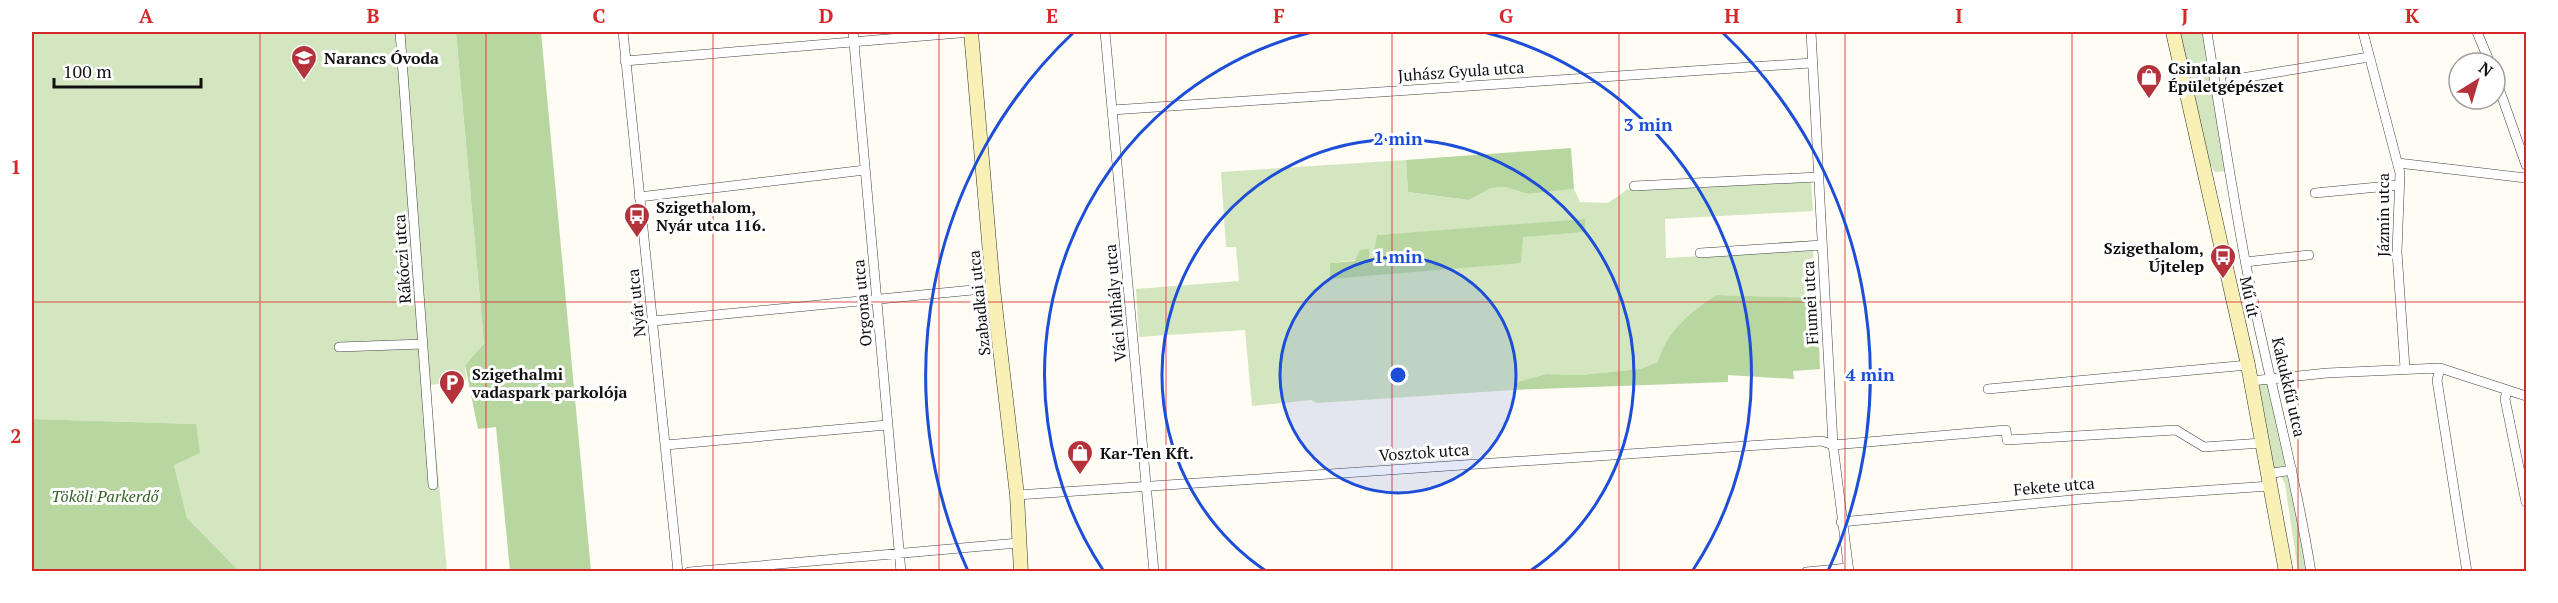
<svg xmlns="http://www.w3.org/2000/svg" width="2558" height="603" font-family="'PT Serif',serif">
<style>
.green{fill:#d4e6bf;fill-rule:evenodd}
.forest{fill:#b8d6a0}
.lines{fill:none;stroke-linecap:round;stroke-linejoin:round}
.street-casing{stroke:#434343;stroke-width:10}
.secondary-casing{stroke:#323232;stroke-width:15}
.street{stroke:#fff;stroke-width:9}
.secondary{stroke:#f8f0b4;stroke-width:14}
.grid{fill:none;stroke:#d62828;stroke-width:1.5;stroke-opacity:0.55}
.ring{fill:none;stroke:#1d4ed8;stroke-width:3}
.labels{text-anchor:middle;stroke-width:6;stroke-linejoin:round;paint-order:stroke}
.poi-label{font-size:16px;font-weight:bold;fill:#101010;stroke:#fff;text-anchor:start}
.street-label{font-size:16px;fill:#101010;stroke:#fff}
.park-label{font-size:16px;font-style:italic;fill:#326325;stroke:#fff}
.centre{fill:#1d4ed8;stroke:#fff;stroke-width:3}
.ring-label{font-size:18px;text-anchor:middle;font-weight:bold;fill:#1d4ed8;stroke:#fff;stroke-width:6;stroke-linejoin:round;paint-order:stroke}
.neatline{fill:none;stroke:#d62828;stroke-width:2}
.grid-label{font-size:20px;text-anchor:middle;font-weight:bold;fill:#d62828}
</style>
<rect width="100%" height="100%" fill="#fefcf3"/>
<path class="green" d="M32,32H456L484,345L465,365L466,381L430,385L447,571H239L187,518L174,465L196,424L32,419Z
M2179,32H2204L2226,171L2215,172L2210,164Z
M1406,160L1408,192L1469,200L1491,188L1505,187L1528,194L1574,189L1580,202L1608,203L1628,189L1811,179L1813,211L1665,219L1666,258L1813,250L1817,298L1717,295L1658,362L1640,369L1581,375L1546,374L1517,382L1513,390L1317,403L1311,400L1252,406L1245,330L1139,337L1136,289L1239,281L1236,247H1226L1221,172ZM1585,220L1584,232L1522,237L1521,262L1330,263L1373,258L1378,235Z
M2272,378L2311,571H2298L2285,484L2279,473L2274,471L2251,381Z"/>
<path class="forest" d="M456,32H541L591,571H510L496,427L478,429L465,365L484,344Z
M1571,148L1574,189L1528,194L1505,187L1491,188L1469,200L1408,192L1406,160Z
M1585,219V232L1523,237L1521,263L1330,279V263L1355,261L1360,250L1369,249V258H1373L1377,235Z
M1717,295L1817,298L1820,369L1793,371L1794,379L1728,375V382L1513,390L1517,382L1546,374L1581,375L1640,369L1658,362C1666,332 1691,311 1717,295Z
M32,419L196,424L200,453L174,465L187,518L239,571H32Z"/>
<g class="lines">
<defs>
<path id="street" d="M400,32L433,485
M623,32L678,572
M853,32L901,572
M1105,32L1154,572
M1811,32L1833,445L1849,572
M2207,32C2219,108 2231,184 2245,260C2265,365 2294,466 2311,572
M2363,32L2400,173L2397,252L2405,368
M2477,32L2490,63
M625,61L971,32
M2495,77L2526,165
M2230,80L2369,57
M1112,110L1811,63
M2398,163L2526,178
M1634,186L1818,177
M2315,193L2399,185
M639,197L865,170
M1700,253L1822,245
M2245,262L2309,255
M653,321L993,288
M339,347L423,344
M2440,368L2437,380L2467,572
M2251,381L2327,373L2440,368L2526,396
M1988,389L2248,365
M2507,390L2505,399L2526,502
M666,445L887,425
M2267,474L2292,470
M1017,495L1822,441L1833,445L2006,430L2007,440L2176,430L2204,447L2262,443
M1841,522L2082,499L2270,486
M689,572L1019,543
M1806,572L1848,568"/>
<path id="secondary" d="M971,32L993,288L1017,495L1021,572
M2173,32L2248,365L2286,572"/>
</defs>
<use href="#street" class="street-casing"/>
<use href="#secondary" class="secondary-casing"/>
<use href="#street" class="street"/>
<use href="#secondary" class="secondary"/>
</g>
<path class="grid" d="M260,32V572M486,32V572M713,32V572M939,32V572M1166,32V572M1392,32V572M1619,32V572M1845,32V572M2072,32V572M2298,32V572M32,302H2526"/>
<circle cx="1398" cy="375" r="118" fill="#1d4ed8" fill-opacity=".12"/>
<g class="ring">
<circle cx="1398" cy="375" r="118"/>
<path d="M1266 571A236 236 0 1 1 1530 571"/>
<path d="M1103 570A354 354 0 0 1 1312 32M1484 32A354 354 0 0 1 1693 570"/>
<path d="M968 571A472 472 0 0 1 1073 33M1723 33A472 472 0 0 1 1828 571"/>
</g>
<defs>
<symbol id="school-pin" viewBox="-11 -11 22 30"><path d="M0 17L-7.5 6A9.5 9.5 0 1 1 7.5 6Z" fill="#b4333a" stroke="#fff"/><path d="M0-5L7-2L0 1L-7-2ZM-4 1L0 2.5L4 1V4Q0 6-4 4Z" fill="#fff"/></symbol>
<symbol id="shop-pin" viewBox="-11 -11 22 30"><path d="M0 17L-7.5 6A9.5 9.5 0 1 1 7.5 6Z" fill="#b4333a" stroke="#fff"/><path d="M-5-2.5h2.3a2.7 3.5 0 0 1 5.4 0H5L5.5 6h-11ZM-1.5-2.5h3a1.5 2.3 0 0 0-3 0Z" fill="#fff"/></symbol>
<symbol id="bus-pin" viewBox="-11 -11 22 30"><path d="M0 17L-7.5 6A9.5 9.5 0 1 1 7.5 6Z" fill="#b4333a" stroke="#fff"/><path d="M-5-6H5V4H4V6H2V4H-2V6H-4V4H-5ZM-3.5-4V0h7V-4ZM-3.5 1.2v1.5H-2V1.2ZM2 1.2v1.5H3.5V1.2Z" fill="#fff"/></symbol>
<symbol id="parking-pin" viewBox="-11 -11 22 30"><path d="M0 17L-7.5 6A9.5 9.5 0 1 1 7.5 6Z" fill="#b4333a" stroke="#fff"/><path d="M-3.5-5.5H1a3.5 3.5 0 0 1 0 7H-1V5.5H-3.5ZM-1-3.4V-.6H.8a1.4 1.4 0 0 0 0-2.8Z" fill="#fff"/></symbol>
</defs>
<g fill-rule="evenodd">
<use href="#school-pin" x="289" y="43" width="30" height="40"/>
<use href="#shop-pin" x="2134" y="62" width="30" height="40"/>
<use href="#bus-pin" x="622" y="201" width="30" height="40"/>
<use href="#bus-pin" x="2208" y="242" width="30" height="40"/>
<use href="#parking-pin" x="437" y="368" width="30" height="40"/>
<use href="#shop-pin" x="1065" y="438" width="30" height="40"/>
</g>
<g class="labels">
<g class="poi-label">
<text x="324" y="64">Narancs Óvoda</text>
<text x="2168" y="74">Csintalan<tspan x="2168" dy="18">Épületgépészet</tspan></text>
<text x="656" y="213">Szigethalom,<tspan x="656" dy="18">Nyár utca 116.</tspan></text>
<text x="2204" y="254" text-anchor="end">Szigethalom,<tspan x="2204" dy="18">Újtelep</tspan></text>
<text x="472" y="380">Szigethalmi<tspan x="472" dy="18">vadaspark parkolója</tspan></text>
<text x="1100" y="459">Kar-Ten Kft.</text>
</g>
<g class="street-label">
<text transform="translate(1461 71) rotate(-4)" y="6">Juhász Gyula utca</text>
<text transform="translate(2383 215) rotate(-90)" y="6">Jázmin utca</text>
<text transform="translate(402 259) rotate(-94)" y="6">Rákóczi utca</text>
<text transform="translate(2250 297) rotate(78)" y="6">Mű út</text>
<text transform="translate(636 303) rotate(-96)" y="6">Nyár utca</text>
<text transform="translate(862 303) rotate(-95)" y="6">Orgona utca</text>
<text transform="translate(979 303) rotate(-96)" y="6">Szabadkai utca</text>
<text transform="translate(1115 303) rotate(-95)" y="6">Váci Mihály utca</text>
<text transform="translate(1810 303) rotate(-93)" y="6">Fiumei utca</text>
<text transform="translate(2289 387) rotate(77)" y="6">Kakukkfű utca</text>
<text transform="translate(1424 452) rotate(-4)" y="6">Vosztok utca</text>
<text transform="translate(2054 486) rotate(-5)" y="6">Fekete utca</text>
</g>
<g class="park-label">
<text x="105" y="502">Tököli Parkerdő</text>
</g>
</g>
<circle cx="1398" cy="375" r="9" class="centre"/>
<g class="ring-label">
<text x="1648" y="131">3 min</text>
<text x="1398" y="145">2 min</text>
<text x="1398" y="263">1 min</text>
<text x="1870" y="381">4 min</text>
</g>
<rect width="2558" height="603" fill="none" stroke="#ffffff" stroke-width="66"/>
<g transform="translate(2477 81) rotate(37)"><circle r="28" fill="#ffffff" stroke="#9f9f9f" stroke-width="1.5"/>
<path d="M0-4.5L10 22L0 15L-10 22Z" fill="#b4333a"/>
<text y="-9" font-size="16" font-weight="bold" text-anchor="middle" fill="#101010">N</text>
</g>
<path d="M54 78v9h147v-9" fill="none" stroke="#101010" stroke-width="3"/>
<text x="63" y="78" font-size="18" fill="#101010" stroke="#ffffff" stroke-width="4.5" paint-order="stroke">100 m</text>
<rect x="33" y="33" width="2492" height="537" class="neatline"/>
<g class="grid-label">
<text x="146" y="23">A</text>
<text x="373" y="23">B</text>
<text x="599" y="23">C</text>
<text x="826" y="23">D</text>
<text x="1052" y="23">E</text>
<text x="1279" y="23">F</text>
<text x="1506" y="23">G</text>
<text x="1732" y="23">H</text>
<text x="1959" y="23">I</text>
<text x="2185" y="23">J</text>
<text x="2412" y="23">K</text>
<text x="16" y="174">1</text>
<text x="16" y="443">2</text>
</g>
</svg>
